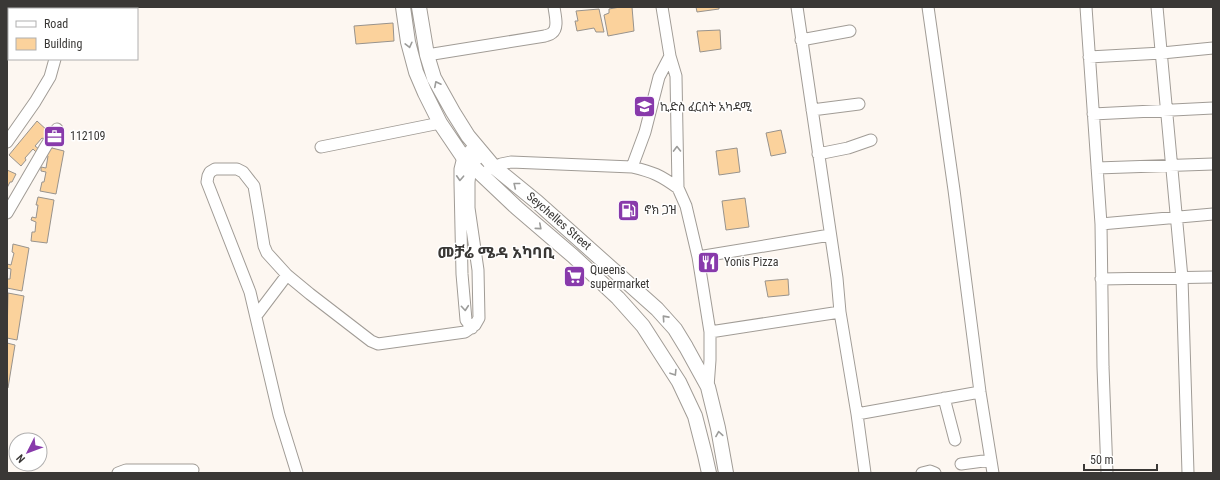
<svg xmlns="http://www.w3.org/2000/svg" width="1220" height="480" font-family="'Roboto Condensed','Noto Sans Ethiopic',sans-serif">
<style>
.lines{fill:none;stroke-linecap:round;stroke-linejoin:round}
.river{stroke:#ca9fe1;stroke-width:17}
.building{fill:#fbd29c;stroke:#98938d}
.minor-casing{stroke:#a19c96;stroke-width:13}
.major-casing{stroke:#a19c96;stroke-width:16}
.minor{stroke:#fff;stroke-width:11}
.major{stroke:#fff;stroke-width:14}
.oneway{stroke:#9c9c9a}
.labels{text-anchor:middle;stroke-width:3;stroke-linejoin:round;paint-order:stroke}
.poi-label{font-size:12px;fill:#3a3836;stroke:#fff;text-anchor:start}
.street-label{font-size:12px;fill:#3a3836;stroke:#fff}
.district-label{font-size:16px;font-weight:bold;fill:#3a3836;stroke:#fff}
</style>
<rect width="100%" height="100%" fill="#fdf7f1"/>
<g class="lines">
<path class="river" d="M16,9L17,7
M7,29L9,23"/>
</g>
<path class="building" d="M620,7H632L634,31L608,36L604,15L609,13V9Z
M696,7H719V9L697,12Z
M599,9L604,32H596L594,28L577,31L575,21H578L576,11Z
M393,23L394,41L356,44L354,26Z
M720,30L721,49L700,52L697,31Z
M37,121L49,132L44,139L42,138L35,146L39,149L36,152L33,149L25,158L26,160L21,166L9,155Z
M781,130L786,153L771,156L766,133Z
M48,147L64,151L56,194L40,191L42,182H44L46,172L41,171V167L46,168L48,156L46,155Z
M737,148L740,172L719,175L716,151Z
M7,170L16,174L12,182H10L7,188Z
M38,197L54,200L47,243L31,241L32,232H35L36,222L31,220L32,217L36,218L38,205H36Z
M745,198L749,227L726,230L722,201Z
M13,244L29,248L22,291L7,288V279H10L11,269L7,268V264L11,265L14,253L12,252Z
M788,279L789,295L768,297L765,281Z
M8,293L24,296L17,340L7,338Z
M7,343L15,345L8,388H7Z"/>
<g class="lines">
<defs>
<path id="minor" d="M662,7L670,56L676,76L678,188L686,206L698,257L710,332V360L708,387
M797,7L837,278L840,312L857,414L865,473
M928,7L954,190L980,392L993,473
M1086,7L1101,224L1103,367L1107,473
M1157,7L1182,278L1188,473
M58,9V7
M801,40L850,31
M427,55L545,36C547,35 550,35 552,33C559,28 555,15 554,7
M1089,57L1162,53L1213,48
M812,110L859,104
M1093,114L1213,108
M7,142L35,102L50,77L55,59
M321,147L440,123
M818,154L848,148L871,140
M632,167L645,132L659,77L670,56
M1097,168L1213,164
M489,169L501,164L511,162L632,167C653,172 660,175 678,188
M7,213L46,146L57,129
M1101,224L1213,214
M698,257L830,235
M1101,279L1213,277
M256,316L287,275
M472,328L466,320L462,274L460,183V169L463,157L476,145
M710,332L840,312
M944,398L955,440
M857,414L980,392
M961,464L991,460
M118,473L126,470H193
M297,473L279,415L250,292L207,182L208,176L210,172L215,169H237L243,172L254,186L259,215L264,246L267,253L287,275L310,294L371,341L378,344L465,332L475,325L479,318L478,270L469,208V182L471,165L483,153
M922,473L930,471L935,473"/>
<path id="major" d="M403,7L408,42L416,72L425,93L440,123L463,157L517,208L573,256L618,298L643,326L679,382L695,416L705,455L709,473
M419,7L427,55L434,78L453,112L468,136L494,167L537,202L657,309L675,329L686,347L708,387L718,428L726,473"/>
</defs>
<use href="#minor" class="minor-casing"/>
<use href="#major" class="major-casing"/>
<use href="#minor" class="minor"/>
<use href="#major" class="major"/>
</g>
<defs><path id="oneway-chevron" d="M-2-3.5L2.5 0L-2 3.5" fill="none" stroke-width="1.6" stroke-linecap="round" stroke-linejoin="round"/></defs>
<g class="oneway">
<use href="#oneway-chevron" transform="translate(409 45) rotate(76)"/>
<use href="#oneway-chevron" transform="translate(437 84) rotate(-117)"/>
<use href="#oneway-chevron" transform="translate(677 149) rotate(-91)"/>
<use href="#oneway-chevron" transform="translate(460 178) rotate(93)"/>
<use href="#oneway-chevron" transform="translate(516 185) rotate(-141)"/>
<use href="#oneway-chevron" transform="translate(539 227) rotate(41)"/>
<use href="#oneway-chevron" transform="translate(465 308) rotate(85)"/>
<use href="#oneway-chevron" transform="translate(665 318) rotate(-132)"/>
<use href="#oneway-chevron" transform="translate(674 373) rotate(58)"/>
<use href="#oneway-chevron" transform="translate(719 434) rotate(-99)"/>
</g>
<defs>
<symbol id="school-square" viewBox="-11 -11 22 22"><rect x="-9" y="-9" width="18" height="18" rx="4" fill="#883aab" stroke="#fff"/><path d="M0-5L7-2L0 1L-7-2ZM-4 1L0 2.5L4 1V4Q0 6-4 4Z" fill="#fff"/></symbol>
<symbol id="office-square" viewBox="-11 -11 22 22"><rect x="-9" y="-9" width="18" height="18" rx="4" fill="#883aab" stroke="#fff"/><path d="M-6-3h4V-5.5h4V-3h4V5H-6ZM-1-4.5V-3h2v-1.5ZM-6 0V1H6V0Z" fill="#fff"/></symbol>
<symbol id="fuel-square" viewBox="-11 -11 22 22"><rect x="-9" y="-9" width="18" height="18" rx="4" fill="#883aab" stroke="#fff"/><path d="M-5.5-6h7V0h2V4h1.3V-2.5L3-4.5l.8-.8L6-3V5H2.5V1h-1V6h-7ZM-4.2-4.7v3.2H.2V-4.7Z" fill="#fff"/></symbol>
<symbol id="restaurant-square" viewBox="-11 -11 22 22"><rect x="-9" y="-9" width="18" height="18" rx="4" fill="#883aab" stroke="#fff"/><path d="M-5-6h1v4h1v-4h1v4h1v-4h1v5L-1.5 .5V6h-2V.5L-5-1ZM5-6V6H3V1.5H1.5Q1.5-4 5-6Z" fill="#fff"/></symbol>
<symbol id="supermarket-square" viewBox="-11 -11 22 22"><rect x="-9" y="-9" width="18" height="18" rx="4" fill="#883aab" stroke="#fff"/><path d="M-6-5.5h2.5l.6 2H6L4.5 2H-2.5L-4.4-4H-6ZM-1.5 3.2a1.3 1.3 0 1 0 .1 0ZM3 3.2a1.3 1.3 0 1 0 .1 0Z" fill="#fff"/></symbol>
</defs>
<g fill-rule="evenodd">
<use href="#school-square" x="632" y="94" width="25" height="25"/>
<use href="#office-square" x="42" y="124" width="25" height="25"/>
<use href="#fuel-square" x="616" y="198" width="25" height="25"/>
<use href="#restaurant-square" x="696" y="250" width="25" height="25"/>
<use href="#supermarket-square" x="562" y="264" width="25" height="25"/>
</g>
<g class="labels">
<g class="poi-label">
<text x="660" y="111">ኪድስ ፈርስት አካዳሚ</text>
<text x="70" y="140">112109</text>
<text x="644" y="214">ኖክ ጋዝ</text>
<text x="724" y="266">Yonis Pizza</text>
<text x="590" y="274">Queens<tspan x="590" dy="14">supermarket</tspan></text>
</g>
<g class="street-label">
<text transform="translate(559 221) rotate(41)" y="4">Seychelles Street</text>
</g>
<g class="district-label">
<text x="496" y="258">መቻሬ ሜዳ አካባቢ</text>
</g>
</g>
<rect width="1220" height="480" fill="none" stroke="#3a3836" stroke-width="16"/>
<rect x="8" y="8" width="130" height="52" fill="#ffffff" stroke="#b0afaf"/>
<rect x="16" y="21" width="20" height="6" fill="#ffffff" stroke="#b0afaf"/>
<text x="44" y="28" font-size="12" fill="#3a3836">Road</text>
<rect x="16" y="38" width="20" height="12" fill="#fbd29c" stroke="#b0afaf"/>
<text x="44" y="48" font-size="12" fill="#3a3836">Building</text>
<g transform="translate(28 452) rotate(228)"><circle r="19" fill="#ffffff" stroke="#b0afaf"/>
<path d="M0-3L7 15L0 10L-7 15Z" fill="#883aab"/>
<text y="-6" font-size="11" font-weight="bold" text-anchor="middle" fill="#3a3836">N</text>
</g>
<path d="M1084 464v6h73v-6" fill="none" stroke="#3a3836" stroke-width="2"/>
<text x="1090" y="464" font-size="12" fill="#3a3836" stroke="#ffffff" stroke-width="3" paint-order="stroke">50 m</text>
</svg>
